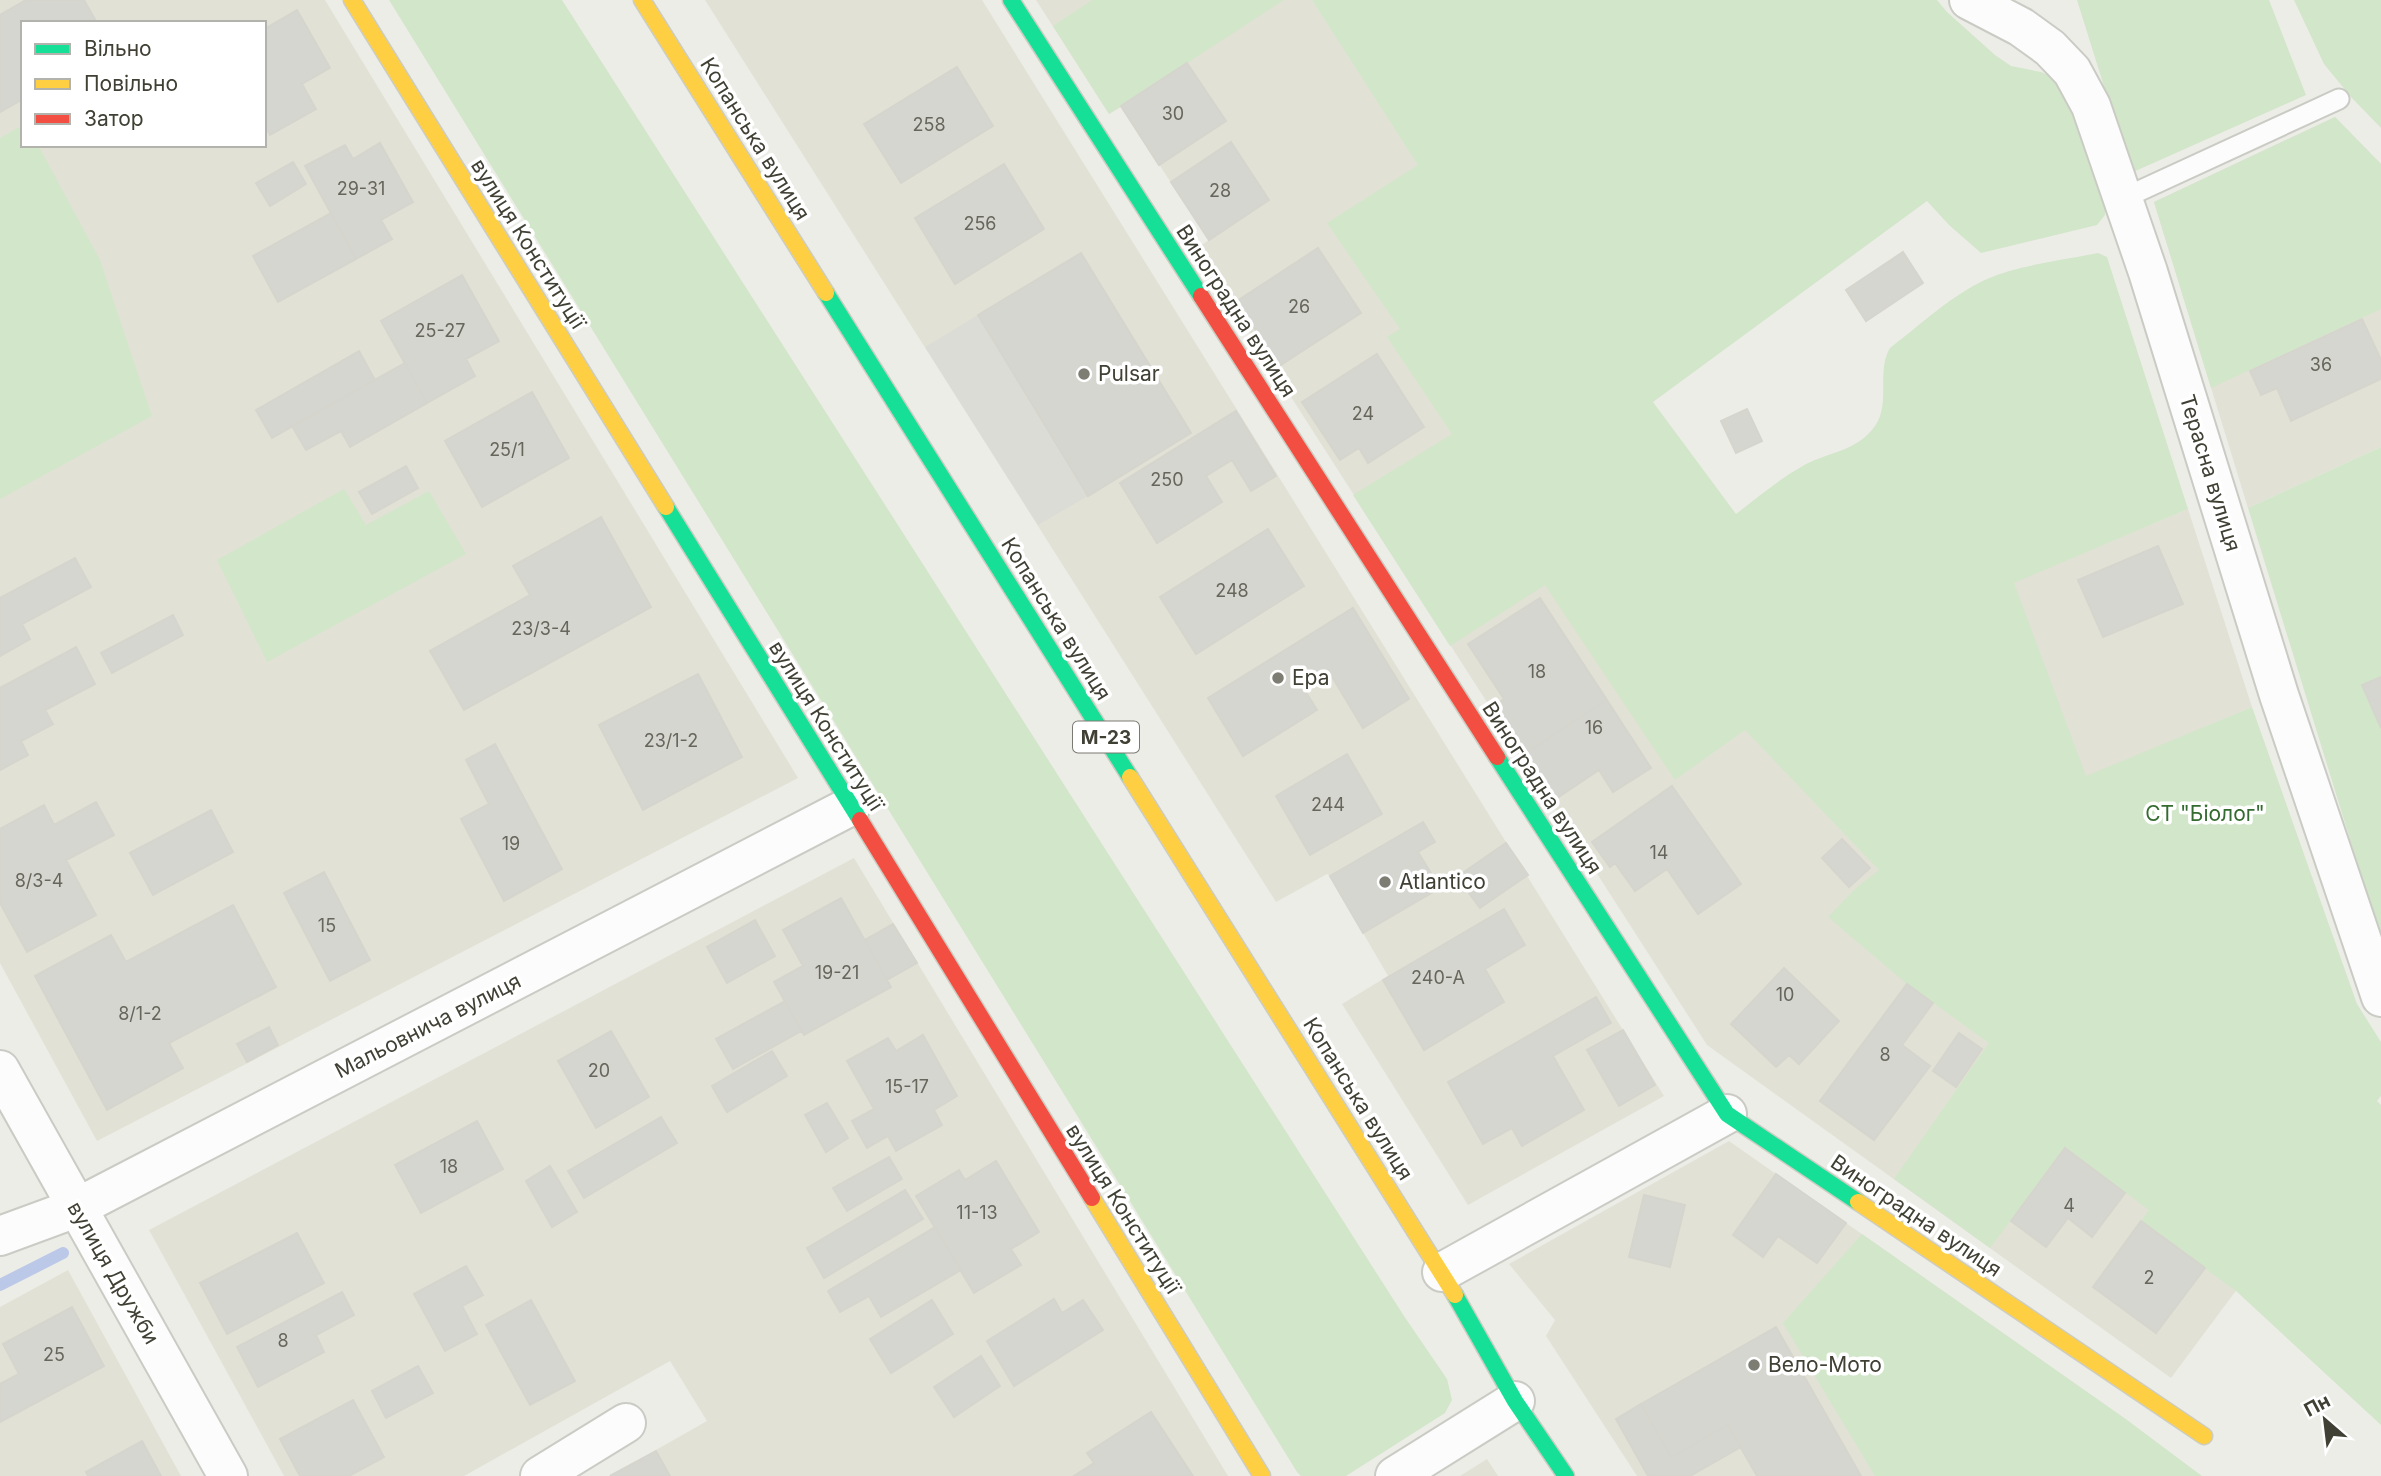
<svg xmlns="http://www.w3.org/2000/svg" width="2381" height="1476" font-family="Inter,sans-serif">
<style>
.residential{fill:#e1e1d5;fill-rule:evenodd}
.green{fill:#d2e6ca}
.parking{fill:#dcdcd7}
.lines{fill:none;stroke-linecap:round;stroke-linejoin:round}
.stream{stroke:#bcc8e7;stroke-width:12}
.building{fill:#d6d6d0;stroke:#d5d5ce;stroke-width:2}
.lane-casing{stroke:#cbcbc5;stroke-width:23}
.street-casing{stroke:#cbcbc5;stroke-width:42}
.fast-casing{stroke:#ccccc1;stroke-width:19}
.slow-casing{stroke:#ccccc1;stroke-width:19}
.jam-casing{stroke:#ccccc1;stroke-width:19}
.lane{stroke:#fcfcfc;stroke-width:19}
.street{stroke:#fcfcfc;stroke-width:38}
.fast{stroke:#16e098;stroke-width:16}
.slow{stroke:#ffcf43;stroke-width:16}
.jam{stroke:#f24e42;stroke-width:16}
.poi-dot{fill:#7d7d74;stroke:#fff;stroke-width:2.5}
.labels{text-anchor:middle;stroke-width:7;stroke-linejoin:round;paint-order:stroke}
.number-label{font-size:18px;fill:#67665c}
.shield{fill:#fff;stroke:#7a7972;stroke-width:2}
.shield-label{font-size:19px;font-weight:bold;fill:#414035}
.street-label{font-size:21px;fill:#414035;stroke:#fff}
.poi-label{font-size:21px;fill:#414035;stroke:#fff;text-anchor:start}
.park-label{font-size:21px;fill:#346b30;stroke:#fff}
</style>
<rect width="100%" height="100%" fill="#edede8"/>
<path class="residential" d="M0,0H325L798,778L97,1141L0,963ZM23,23H264V145H23Z
M705,0H982L1664,1096L1468,1205L1342,1004L1388,976L1330,876L1327,874L1276,902Z
M1036,0H1312L1716,602L2014,582L2188,509L2252,707L2086,777L2357,1128L2171,1378L1707,1045L1196,249L1209,240L1121,107L1109,114Z
M2335,117L2381,164V447L2248,508L2154,202Z
M854,858L1228,1476H610L707,1421L670,1361L464,1476H284L149,1230Z
M1729,1141L2127,1420L2027,1476H1637L1546,1336L1555,1320L1509,1264Z
M68,1270L181,1476H0V1307Z
M1487,1459L1498,1476H1460Z"/>
<path class="green" d="M389,0H562L1404,1316L1447,1379L1452,1400L1445,1413L1346,1476H1301L1297,1472Z
M1092,0H1284L1109,114L1053,26Z
M1312,0H1937L1947,12L1995,55L2011,66L2041,72L2053,77L2070,98L2105,208V215L2097,225L1981,253L1949,225L1927,201L1653,402L1736,514C1757,498 1778,480 1801,467C1826,452 1857,452 1875,426C1891,403 1876,371 1890,348C1920,325 1953,294 1987,279C2018,265 2064,260 2098,253L2107,257L2188,509L2014,583L2086,776L2252,707L2357,1004L2381,1042V1096L2377,1101L2381,1105V1425L2236,1291L2141,1221L2149,1210L2065,1148L1990,1248L1894,1179L1989,1043L1907,984L1828,917L1856,888L1879,870L1745,730L1675,780L1545,585L1450,646L1353,495L1452,434L1387,337L1400,329L1327,223L1418,165Z
M2077,0H2269L2306,95L2131,173Z
M2294,0H2381V128L2351,97L2324,64Z
M2335,117L2381,164V309L2211,388L2154,202Z
M23,125V145H38L100,260L152,416L0,499V138Z
M2381,447V940L2248,508Z
M344,489L366,525L429,491L466,554L267,662L217,560Z
M1862,1234L2127,1420L2202,1476H1875L1783,1323Z"/>
<path class="parking" d="M978,315L1088,496L1038,525L925,347Z"/>
<g class="lines">
<path class="stream" d="M0,1285L63,1253"/>
</g>
<path class="building" d="M26,0H84L97,23H23V99L0,112V15Z
M297,10L330,68L302,84L316,109L270,135L264,124V25L266,28Z
M1187,63L1226,121L1159,165L1121,106Z
M957,67L993,126L901,183L864,124Z
M1231,142L1269,200L1209,240L1171,182Z
M380,143L413,202L381,220L392,239L356,259L305,166L345,145L353,159Z
M293,162L306,184L270,206L256,183Z
M1004,164L1044,229L955,284L915,218Z
M331,213L356,259L278,302L253,256Z
M1318,248L1361,313L1279,366L1237,301Z
M1903,252L1923,283L1866,321L1846,290Z
M1081,253L1191,433L1088,496L978,315Z
M462,275L499,341L466,359L475,376L427,403L381,321Z
M2362,319L2381,360V379L2291,421L2277,388L2261,395L2250,371Z
M359,351L375,380L272,438L256,410Z
M1377,354L1424,427L1368,463L1359,448L1340,460L1302,402Z
M405,363L427,403L350,447L341,431L306,450L292,426Z
M532,392L569,458L482,507L445,441Z
M1747,409L1762,441L1736,453L1721,421Z
M1236,411L1276,476L1251,491L1232,460L1206,476L1222,502L1157,543L1120,483Z
M406,466L418,488L372,514L359,492Z
M601,517L651,607L464,710L430,651L530,595L513,566Z
M1268,529L1304,586L1196,654L1160,597Z
M2158,546L2183,604L2103,637L2078,580Z
M75,558L91,587L22,624L30,639L0,656V598Z
M1540,598L1607,700L1521,756L1490,709L1504,699L1468,644Z
M1353,608L1409,699L1363,728L1328,670L1302,686L1317,710L1243,756L1208,698Z
M173,615L183,635L112,673L101,653Z
M76,647L95,684L45,710L53,724L21,741L28,755L0,770V688Z
M698,674L742,757L643,810L599,725Z
M2381,677V728L2362,685Z
M1607,700L1651,768L1613,792L1599,770L1551,802L1521,756Z
M495,744L562,869L504,901L461,819L489,804L466,760Z
M1347,754L1382,814L1310,855L1276,796Z
M1672,786L1741,884L1698,914L1667,869L1635,891L1615,863L1610,867L1592,842Z
M96,802L114,835L66,860L96,915L27,952L0,903V829L44,805L54,825Z
M211,810L233,852L153,895L130,853Z
M1423,822L1435,842L1418,852L1440,888L1363,933L1330,876Z
M1842,839L1870,868L1849,887L1822,858Z
M1506,843L1528,875L1480,908L1457,877Z
M324,872L370,960L330,981L284,893Z
M841,898L891,987L804,1035L774,982L803,966L783,930Z
M233,905L276,987L169,1043L183,1068L107,1110L35,976L111,935L126,962Z
M1504,909L1525,945L1485,969L1504,1002L1424,1050L1383,980Z
M755,920L775,956L727,983L707,947Z
M893,924L917,963L887,980L865,940Z
M1784,968L1839,1021L1799,1064L1789,1055L1776,1067L1731,1024Z
M1907,984L1933,1003L1902,1045L1930,1066L1874,1140L1820,1101Z
M1596,997L1611,1023L1553,1056L1584,1110L1522,1146L1512,1128L1483,1144L1448,1082Z
M785,1001L801,1031L733,1069L716,1039Z
M269,1027L278,1045L247,1062L237,1044Z
M1623,1030L1655,1085L1619,1106L1587,1050Z
M611,1031L649,1097L596,1128L558,1061Z
M1959,1033L1982,1049L1956,1087L1933,1071Z
M923,1035L957,1096L934,1110L942,1125L896,1151L888,1136L867,1148L852,1121L874,1109L847,1061L888,1038L896,1051Z
M772,1051L787,1076L727,1112L712,1086Z
M827,1103L848,1138L826,1152L805,1115Z
M661,1117L677,1143L584,1198L568,1171Z
M477,1121L503,1169L421,1213L395,1165Z
M2065,1148L2125,1193L2092,1237L2068,1218L2046,1247L2011,1221Z
M889,1157L902,1179L847,1211L833,1188Z
M996,1161L1039,1232L1011,1249L1021,1265L974,1293L916,1196L959,1170L965,1180Z
M550,1166L577,1212L552,1227L526,1181Z
M1776,1174L1846,1223L1817,1263L1778,1236L1763,1257L1733,1235Z
M905,1190L923,1219L824,1278L807,1248Z
M1644,1195L1685,1205L1670,1267L1629,1257Z
M2141,1221L2205,1268L2156,1333L2093,1287Z
M935,1227L961,1270L881,1317L869,1296L840,1312L828,1291Z
M297,1233L324,1283L227,1334L200,1283Z
M466,1266L483,1295L462,1306L477,1334L445,1351L414,1294Z
M342,1292L354,1315L316,1335L324,1352L258,1387L237,1347Z
M1054,1299L1062,1313L1083,1300L1103,1330L1014,1386L987,1341Z
M531,1300L575,1381L530,1405L486,1325Z
M932,1300L953,1334L891,1373L870,1339Z
M72,1307L104,1366L0,1422V1384L19,1374L3,1344Z
M1776,1327L1861,1476H1757L1728,1425L1671,1457L1641,1404Z
M981,1356L1000,1386L954,1417L934,1387Z
M418,1366L433,1393L386,1418L372,1391Z
M353,1400L384,1457L349,1476H300L280,1439Z
M1641,1404L1671,1457L1728,1425L1741,1447L1690,1476H1648L1616,1419Z
M1151,1412L1193,1476H1074L1094,1463L1087,1453Z
M142,1441L161,1476H88L86,1472Z
M656,1451L670,1476H610Z"/>
<g class="lines">
<defs>
<path id="lane" d="M2124,198L2339,99"/>
<path id="street" d="M1969,0L2021,27L2050,48L2072,71L2091,106L2148,272L2279,695L2381,997
M0,1070L228,1476
M0,1236L76,1208L851,806
M1442,1272L1727,1114
M540,1476L626,1423
M1395,1476L1515,1401"/>
<path id="fast" d="M1011,0L1201,296
M826,293L1130,777
M666,507L860,820
M1497,757L1727,1114L1858,1202
M1455,1295L1515,1401L1566,1476"/>
<path id="slow" d="M352,0L666,507
M642,0L826,293
M1130,777L1455,1295
M1092,1198L1262,1476
M1858,1202L2204,1436"/>
<path id="jam" d="M1201,296L1497,757
M860,820L1092,1198"/>
</defs>
<use href="#lane" class="lane-casing"/>
<use href="#street" class="street-casing"/>
<use href="#fast" class="fast-casing"/>
<use href="#slow" class="slow-casing"/>
<use href="#jam" class="jam-casing"/>
<use href="#lane" class="lane"/>
<use href="#street" class="street"/>
<use href="#fast" class="fast"/>
<use href="#slow" class="slow"/>
<use href="#jam" class="jam"/>
</g>
<g class="poi-dot">
<circle cx="1084" cy="374" r="7"/>
<circle cx="1278" cy="678" r="7"/>
<circle cx="1385" cy="882" r="7"/>
<circle cx="1754" cy="1365" r="7"/>
</g>
<g class="labels">
<g class="number-label">
<text x="1173" y="120">30</text>
<text x="929" y="131">258</text>
<text x="361" y="195">29-31</text>
<text x="1220" y="197">28</text>
<text x="980" y="230">256</text>
<text x="1299" y="313">26</text>
<text x="440" y="337">25-27</text>
<text x="2321" y="371">36</text>
<text x="1363" y="420">24</text>
<text x="507" y="456">25/1</text>
<text x="1167" y="486">250</text>
<text x="1232" y="597">248</text>
<text x="541" y="635">23/3-4</text>
<text x="1537" y="678">18</text>
<text x="1594" y="734">16</text>
<text x="671" y="747">23/1-2</text>
<text x="1328" y="811">244</text>
<text x="511" y="850">19</text>
<text x="1659" y="859">14</text>
<text x="39" y="887">8/3-4</text>
<text x="327" y="932">15</text>
<text x="837" y="979">19-21</text>
<text x="1438" y="984">240-А</text>
<text x="1785" y="1001">10</text>
<text x="140" y="1020">8/1-2</text>
<text x="1885" y="1061">8</text>
<text x="599" y="1077">20</text>
<text x="907" y="1093">15-17</text>
<text x="449" y="1173">18</text>
<text x="2069" y="1212">4</text>
<text x="977" y="1219">11-13</text>
<text x="2149" y="1284">2</text>
<text x="283" y="1347">8</text>
<text x="54" y="1361">25</text>
</g>
<rect class="shield" x="1073" y="721.5" width="66" height="31" rx="5"/>
<g class="shield-label">
<text x="1106" y="744">М-23</text>
</g>
<g class="street-label">
<text transform="translate(755 139) rotate(58)" y="7">Копанська вулиця</text>
<text transform="translate(528 244) rotate(58)" y="7">вулиця Конституції</text>
<text transform="translate(1236 311) rotate(57)" y="7">Виноградна вулиця</text>
<text transform="translate(2210 473) rotate(73)" y="7">Терасна вулиця</text>
<text transform="translate(1056 619) rotate(58)" y="7">Копанська вулиця</text>
<text transform="translate(826 726) rotate(58)" y="7">вулиця Конституції</text>
<text transform="translate(1542 788) rotate(57)" y="7">Виноградна вулиця</text>
<text transform="translate(428 1026) rotate(-27)" y="7">Мальовнича вулиця</text>
<text transform="translate(1358 1099) rotate(58)" y="7">Копанська вулиця</text>
<text transform="translate(1123 1209) rotate(58)" y="7">вулиця Конституції</text>
<text transform="translate(1916 1216) rotate(34)" y="7">Виноградна вулиця</text>
<text transform="translate(113 1273) rotate(60)" y="7">вулиця Дружби</text>
</g>
<g class="poi-label">
<text x="1098" y="381">Pulsar</text>
<text x="1292" y="685">Ера</text>
<text x="1399" y="889">Atlantico</text>
<text x="1768" y="1372">Вело-Мото</text>
</g>
<g class="park-label">
<text x="2205" y="821">СТ "Біолог"</text>
</g>
</g>
<rect x="21" y="21" width="245" height="126" fill="#ffffff" stroke="#b3b3ae" stroke-width="2"/>
<rect x="35" y="44" width="35" height="10" fill="#16e098" stroke="#b3b3ae" stroke-width="2"/>
<text x="84" y="56" font-size="21" fill="#414035">Вільно</text>
<rect x="35" y="79" width="35" height="10" fill="#ffcf43" stroke="#b3b3ae" stroke-width="2"/>
<text x="84" y="91" font-size="21" fill="#414035">Повільно</text>
<rect x="35" y="114" width="35" height="10" fill="#f24e42" stroke="#b3b3ae" stroke-width="2"/>
<text x="84" y="126" font-size="21" fill="#414035">Затор</text>
<g transform="translate(2325 1420) rotate(332)" stroke="#ffffff" stroke-width="5" paint-order="stroke">
<path d="M0-5L12 26L0 18L-12 26Z" fill="#414035"/>
<text y="-10" font-size="19" font-weight="bold" text-anchor="middle" fill="#414035">Пн</text>
</g>
</svg>
